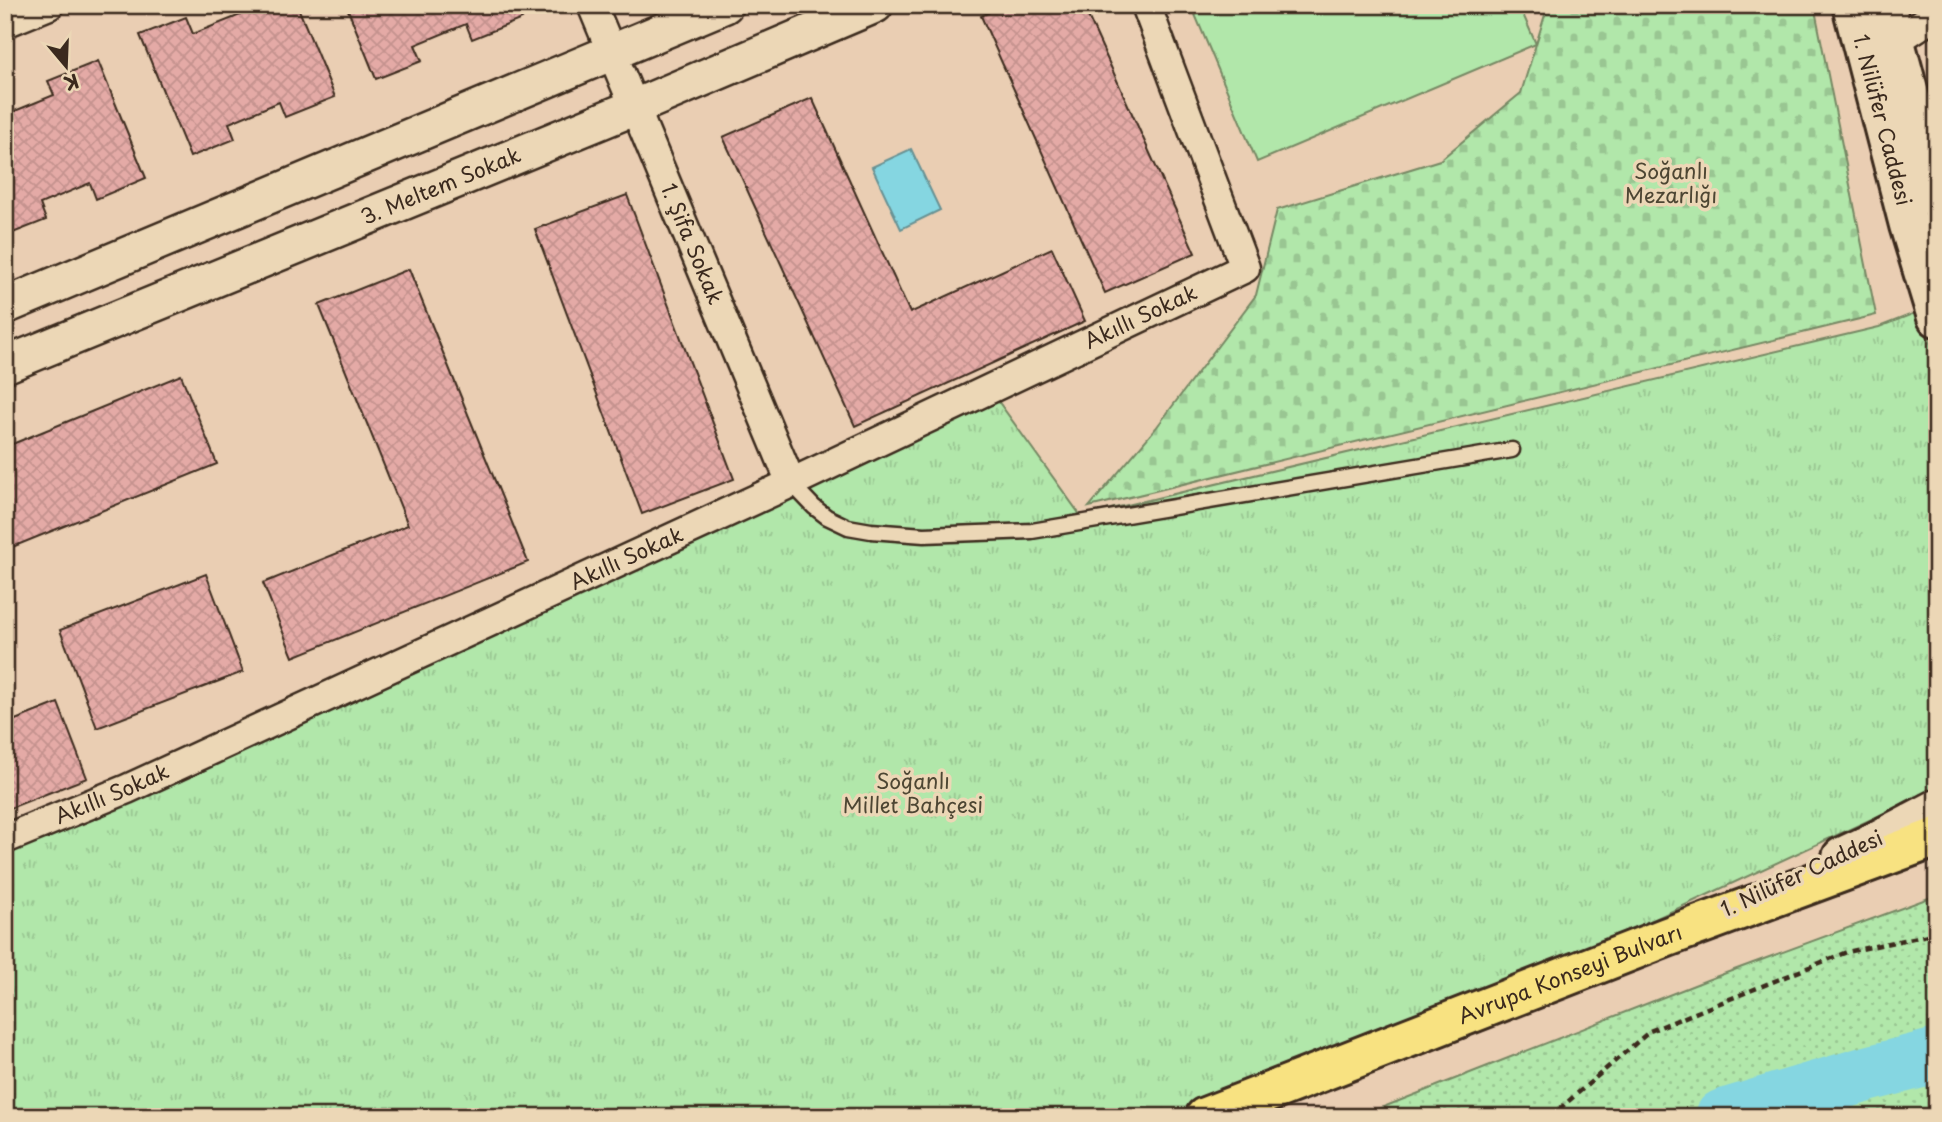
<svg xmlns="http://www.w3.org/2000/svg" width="1942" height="1122" font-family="'Playpen Sans',sans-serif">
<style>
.grass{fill:url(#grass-dots);stroke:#768864;stroke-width:2}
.cemetery{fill:url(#cemetery-stones);stroke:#768864;stroke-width:2}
.park{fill:url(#park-tufts);stroke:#768864;stroke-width:2}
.garden{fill:#b1e7aa;stroke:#768864;stroke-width:2}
.water{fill:#85d6e1;stroke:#679193;stroke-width:2}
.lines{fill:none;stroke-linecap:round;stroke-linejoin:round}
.river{stroke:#85d6e1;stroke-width:56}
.building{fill:url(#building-cross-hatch);stroke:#3b2a1e;stroke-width:2}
.service-casing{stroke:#3b2a1e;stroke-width:19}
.minor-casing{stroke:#3b2a1e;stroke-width:33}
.tertiary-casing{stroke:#3b2a1e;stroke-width:40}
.secondary-casing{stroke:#3b2a1e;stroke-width:44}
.primary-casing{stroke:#3b2a1e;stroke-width:44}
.path{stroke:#3b2a1e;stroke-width:4.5;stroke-dasharray:7 5;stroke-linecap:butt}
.service{stroke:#ecd7b6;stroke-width:14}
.minor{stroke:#ecd7b6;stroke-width:28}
.tertiary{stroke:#ecd7b6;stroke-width:35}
.secondary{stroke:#ecd7b6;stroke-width:38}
.primary{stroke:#f8e281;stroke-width:38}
.labels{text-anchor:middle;stroke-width:7;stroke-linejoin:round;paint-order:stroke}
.street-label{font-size:21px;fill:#3b2a1e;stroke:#ecd7b6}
.park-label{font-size:21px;fill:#4d4633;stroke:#ecd7b6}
</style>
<defs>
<pattern id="grass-dots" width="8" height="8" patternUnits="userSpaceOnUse" patternTransform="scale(1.75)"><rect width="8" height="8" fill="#b1e7aa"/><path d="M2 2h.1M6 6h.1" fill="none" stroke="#99c692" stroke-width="1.8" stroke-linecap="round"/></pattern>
<pattern id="cemetery-stones" width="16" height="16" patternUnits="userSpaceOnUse" patternTransform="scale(1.75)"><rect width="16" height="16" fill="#b1e7aa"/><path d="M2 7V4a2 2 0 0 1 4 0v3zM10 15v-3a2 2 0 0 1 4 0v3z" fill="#99c692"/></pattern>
<pattern id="park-tufts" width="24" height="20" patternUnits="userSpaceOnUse" patternTransform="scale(1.75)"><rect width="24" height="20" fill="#b1e7aa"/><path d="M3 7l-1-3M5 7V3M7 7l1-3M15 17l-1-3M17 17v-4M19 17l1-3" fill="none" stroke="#99c692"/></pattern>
<pattern id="building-cross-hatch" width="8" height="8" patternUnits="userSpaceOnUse" patternTransform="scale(1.75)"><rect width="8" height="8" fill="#e4aaa6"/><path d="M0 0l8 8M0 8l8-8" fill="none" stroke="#c4928e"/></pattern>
</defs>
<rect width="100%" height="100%" fill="#eaceb3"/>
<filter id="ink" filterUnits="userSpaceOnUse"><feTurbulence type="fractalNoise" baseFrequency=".0143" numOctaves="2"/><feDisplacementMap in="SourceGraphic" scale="14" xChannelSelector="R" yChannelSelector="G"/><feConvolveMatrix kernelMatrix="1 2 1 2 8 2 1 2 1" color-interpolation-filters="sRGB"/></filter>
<g filter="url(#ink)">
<path class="grass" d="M1937,895V1117H1358L1707,980Z"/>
<path class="cemetery" d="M1548,5H1814L1876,315L1089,507L1156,428L1256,295L1277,210L1440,160L1521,93Z"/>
<path class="park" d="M1920,311L1937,362V789L1579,954L1277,1071L1169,1117H5V840L545,605L998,401L1081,516L1879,327Z"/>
<path class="garden" d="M1191,5H1519L1536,44L1257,162Z"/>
<path class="water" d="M911,149L940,210L901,229L872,167Z"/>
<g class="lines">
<path class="river" d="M1723,1117L1867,1074L1937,1056"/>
</g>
<path class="building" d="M239,5H297L335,97L285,117L279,102L229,123L235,139L190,157L140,35L186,17L193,34L243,14Z
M346,5H516L522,19L472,39L466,24L415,45L422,61L376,79Z
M1005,5H1083L1195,253L1105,293L981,16Z
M98,61L146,178L96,199L90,183L40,204L46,220L5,236V115L54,95L48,81Z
M812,98L910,313L1052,248L1085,321L855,426L723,137Z
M627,195L734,479L642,514L535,229Z
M409,269L528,562L293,657L263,583L408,525L319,305Z
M181,375L217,464L5,550V447Z
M206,574L243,672L97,728L60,630Z
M58,703L87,778L5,810V724Z"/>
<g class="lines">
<defs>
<path id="service" d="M791,483L814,507L827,517L848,527L871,531L924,535L1032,531L1512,450"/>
<g id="minor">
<path id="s1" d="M592,5L791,483"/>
<path d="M5,23L49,5"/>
<path d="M1894,42L1937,14"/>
<path id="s2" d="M5,839L127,789L791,483L1245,268L1146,5"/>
</g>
<g id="tertiary">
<path d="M5,306L725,5"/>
<path id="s3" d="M5,365L635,107L875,5"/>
</g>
<g id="secondary">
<path id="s4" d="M1852,5L1909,225L1937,317"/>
<path d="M1885,5L1937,198"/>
<path d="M1842,857L1874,842L1937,809"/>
</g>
<g id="primary">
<path id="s5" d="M1205,1117L1667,937L1937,837"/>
</g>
</defs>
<use href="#service" class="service-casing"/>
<use href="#minor" class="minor-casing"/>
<use href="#tertiary" class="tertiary-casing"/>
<use href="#secondary" class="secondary-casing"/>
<use href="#primary" class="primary-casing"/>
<path class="path" d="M1550,1117L1650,1031L1847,952L1937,933"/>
<use href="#service" class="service"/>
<use href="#minor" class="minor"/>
<use href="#tertiary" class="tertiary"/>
<use href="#secondary" class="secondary"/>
<use href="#primary" class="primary"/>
</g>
</g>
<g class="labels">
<g class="street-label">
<text dy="7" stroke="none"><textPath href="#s4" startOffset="119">1. Nilüfer Caddesi</textPath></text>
<text dy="7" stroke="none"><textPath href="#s3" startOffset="471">3. Meltem Sokak</textPath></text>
<text dy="7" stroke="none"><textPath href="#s1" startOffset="259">1. Şifa Sokak</textPath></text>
<text dy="7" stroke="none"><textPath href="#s2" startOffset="1250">Akıllı Sokak</textPath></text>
<text dy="7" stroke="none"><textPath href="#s2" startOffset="682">Akıllı Sokak</textPath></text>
<text dy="7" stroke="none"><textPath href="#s2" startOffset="116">Akıllı Sokak</textPath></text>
<text transform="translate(1802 874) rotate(-25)" y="7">1. Nilüfer Caddesi</text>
<text dy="7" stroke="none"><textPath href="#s5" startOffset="392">Avrupa Konseyi Bulvarı</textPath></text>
</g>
<g class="park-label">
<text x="1671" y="179">Soğanlı<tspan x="1671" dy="24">Mezarlığı</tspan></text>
<text x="913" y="789">Soğanlı<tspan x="913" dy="24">Millet Bahçesi</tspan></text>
</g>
</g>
<rect width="1942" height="1122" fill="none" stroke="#ecd7b6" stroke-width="28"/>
<rect x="14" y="14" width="1914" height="1094" fill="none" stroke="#3b2a1e" stroke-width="2.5" filter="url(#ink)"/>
<g transform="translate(66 66) rotate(161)" stroke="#ecd7b6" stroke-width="5" paint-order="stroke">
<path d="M0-5L12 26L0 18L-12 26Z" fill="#3b2a1e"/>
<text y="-10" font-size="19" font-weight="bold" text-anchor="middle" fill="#3b2a1e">K</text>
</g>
</svg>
